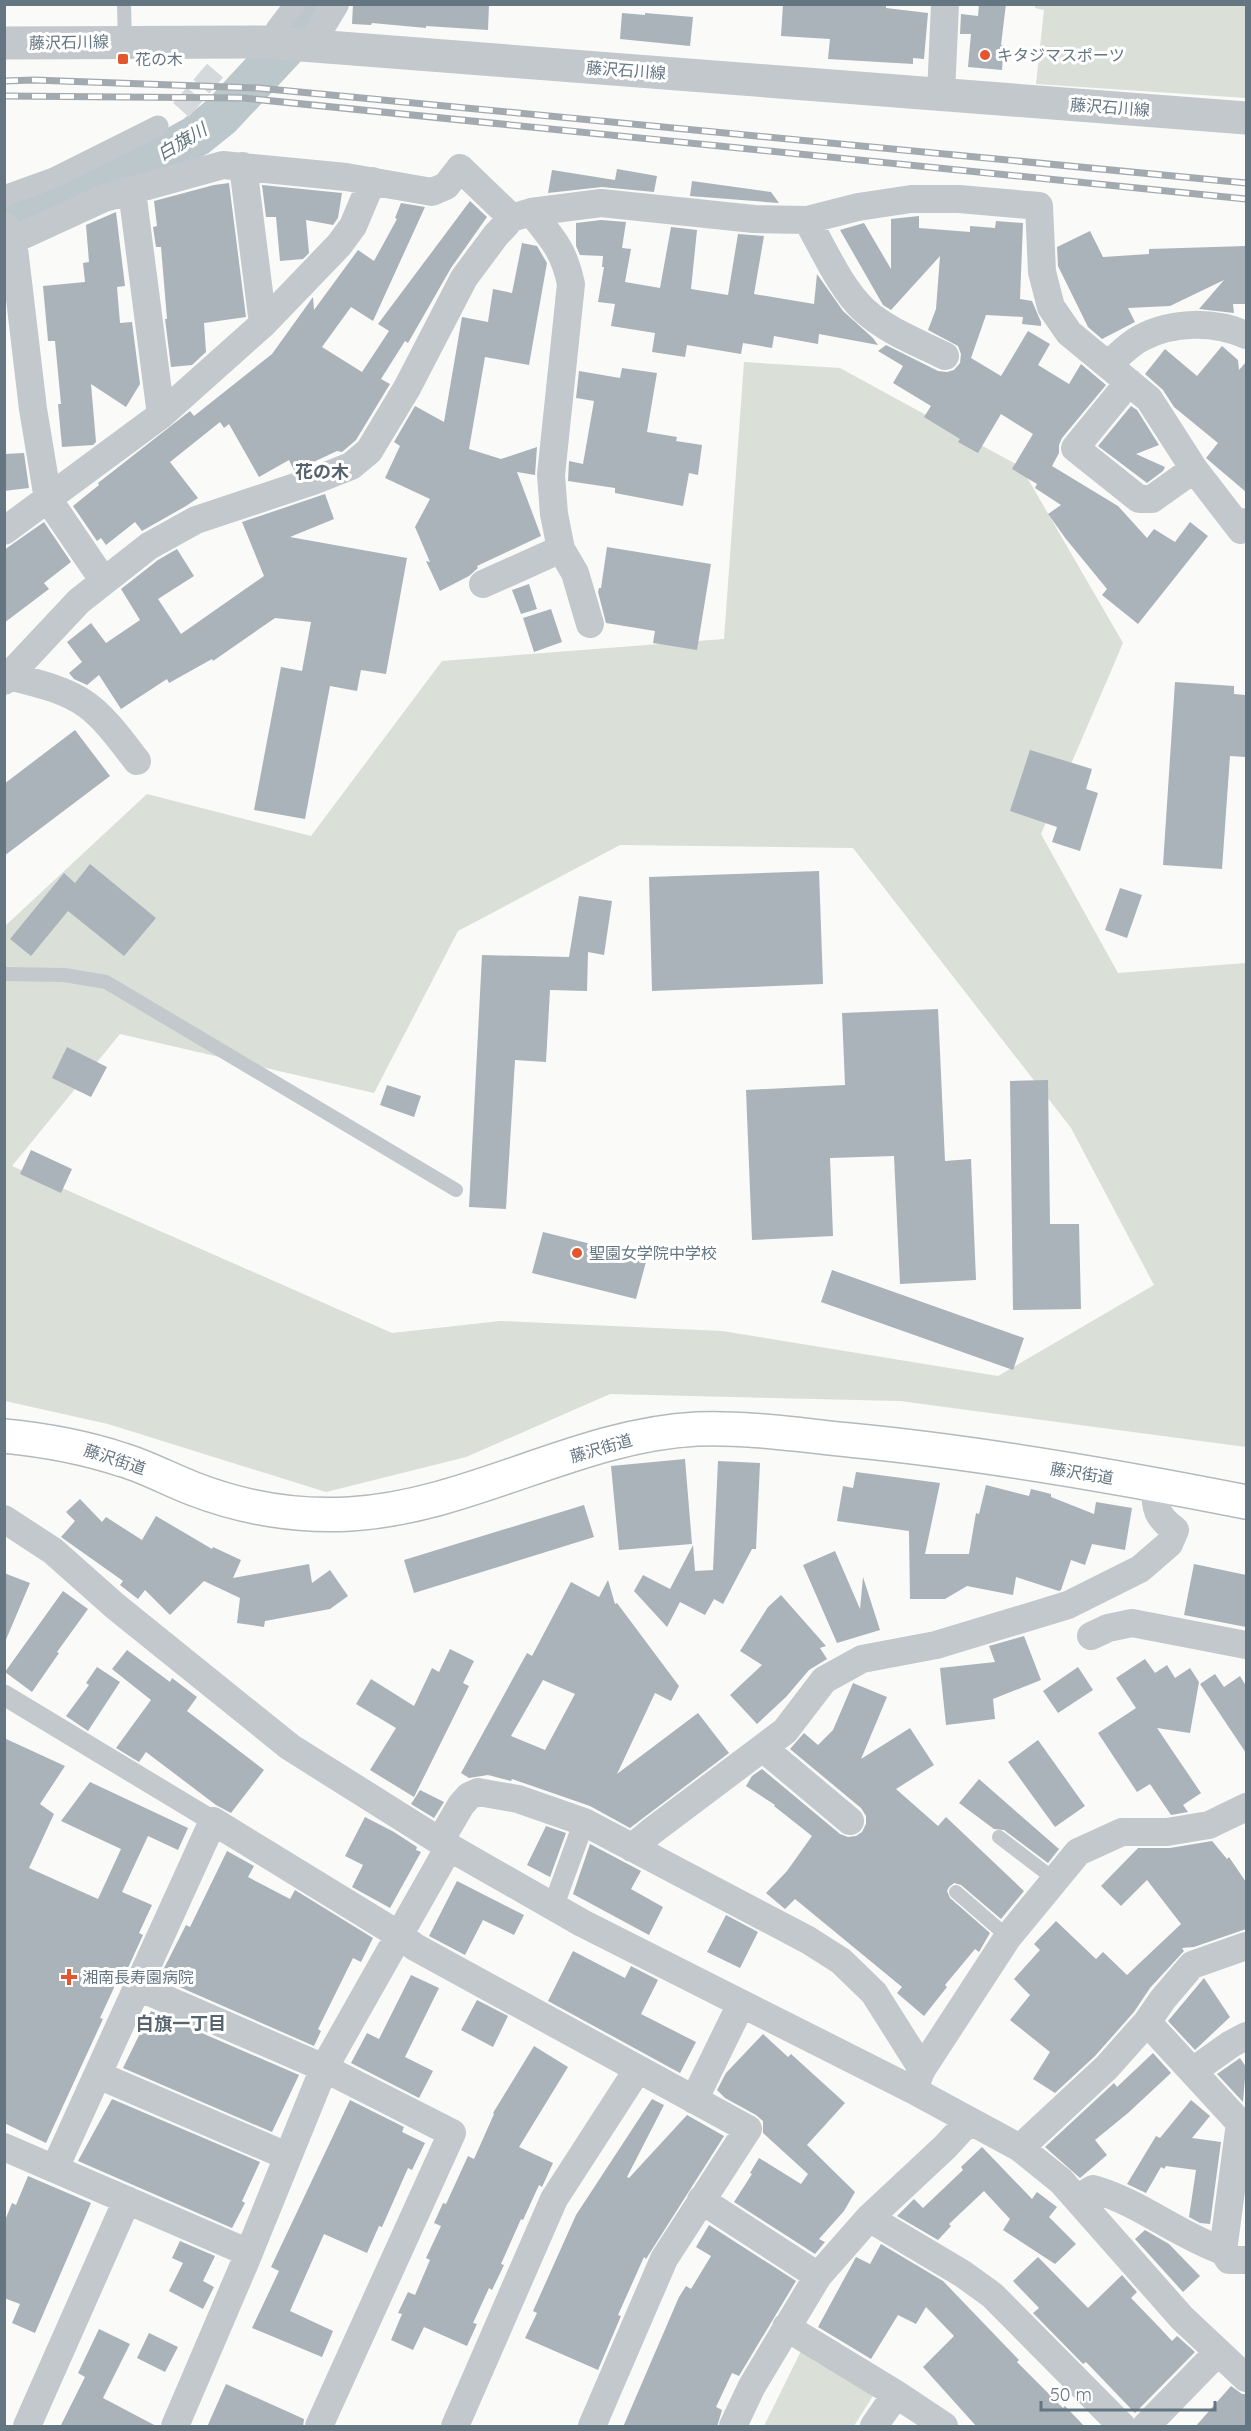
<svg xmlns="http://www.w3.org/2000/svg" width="1251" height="2431" font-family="Quicksand,'Noto Sans JP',sans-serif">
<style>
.green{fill:#dadfd7;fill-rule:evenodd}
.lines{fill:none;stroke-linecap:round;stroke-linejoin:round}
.river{stroke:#bbc7cb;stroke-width:42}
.building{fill:#aab3b9;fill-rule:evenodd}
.pedestrian-tunnel{stroke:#d5d9db;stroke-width:21;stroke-dasharray:21 10;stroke-linecap:butt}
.trunk-casing{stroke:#b4b9bd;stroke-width:36}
.service{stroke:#c3c8cc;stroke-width:14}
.pedestrian{stroke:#c3c8cc;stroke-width:21}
.minor{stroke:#c3c8cc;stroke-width:28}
.tertiary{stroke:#c3c8cc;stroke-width:33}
.trunk{stroke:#fff;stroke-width:33}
.rail-casing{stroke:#a2aab0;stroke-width:7}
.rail{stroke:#fff;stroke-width:4.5;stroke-dasharray:14;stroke-linecap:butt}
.poi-dot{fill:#e4572e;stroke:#fff;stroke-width:2}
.labels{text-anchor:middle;stroke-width:6;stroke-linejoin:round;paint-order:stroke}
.street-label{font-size:16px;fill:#657683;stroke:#fff}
.poi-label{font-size:16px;fill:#657683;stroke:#fff;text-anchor:start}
.water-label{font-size:18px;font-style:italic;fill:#60757c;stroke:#fff}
.neighbourhood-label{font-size:18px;font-weight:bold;fill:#57646e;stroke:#fff}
</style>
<rect width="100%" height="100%" fill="#fafaf8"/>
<path class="green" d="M1035,4L1246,5V98L1036,84L1044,10L1035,8Z
M744,362L840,368L1021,467L1123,643L1041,834L1118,973L1246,963V1447L900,1401L610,1394L466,1457L326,1492L108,1424L5,1401V926L147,794L311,836L442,661L724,639ZM620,845L853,848L1071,1128L1154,1285L998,1376L722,1331L500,1321L392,1333L12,1166L120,1034L374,1093L458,931Z
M801,2351L876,2391L854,2426H764Z"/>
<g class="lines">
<path class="river" d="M4,225L92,184L153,160L196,136L221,116L307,24L320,4"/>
</g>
<path class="building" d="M353,4H489L488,30L426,26V28L372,23L371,25L352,24Z
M783,4H886V8L928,13L924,59L913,58V64L828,59L830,39L781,36Z
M979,4H1006L1001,45L1004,46L1002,70L968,67L971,34H960L961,14L978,16Z
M622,13L645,15V13L693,17L690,46L620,39Z
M617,169L657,176L654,192L602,187L548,193L552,170L615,180Z
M692,181L771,192L779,203L690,196Z
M229,183L246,317L204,323L206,352L192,365L171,367L165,319H167L161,247H156L153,227L157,226L154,201L214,185Z
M262,185L342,193L338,218L333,225L306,220L309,253L303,259L280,261L276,217H266Z
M470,201L487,217L451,268L408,343L405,341L381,379L390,384L356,440L342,452L337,451L307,465L294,470L289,460L259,477L229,424L224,428L220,422L170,462L198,498L186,506L142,531L135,522L106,545L101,538L97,541L73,506L99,485L98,483L190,411L194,416L272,354L313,297L314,310L358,250L374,261L397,219L395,218L401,203L425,207L373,321L351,307L322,347L362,372L389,331L378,324Z
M116,212L125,286L117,287L120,323L132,322L140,384L126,407L91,384L96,442L93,445L62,447L58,404H61L55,341H48L43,286L85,282L83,263L89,262L86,225Z
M919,216V228L970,232V226L995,228L996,221L1023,223L1020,299L1032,301L1041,322V326L1022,324L1023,317L986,315L971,358L1001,376L1028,331L1050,344L1038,365L1069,384L1081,364L1106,385L1062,438L1059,445V453L1052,466L1118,506L1147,538L1154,529L1175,542L1190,522L1208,536L1138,624L1102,595L1107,589L1066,539L1048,514L1061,505L1035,488L1037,484L1012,469L1033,434L1001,414L978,453L958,442L960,439L924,417L931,406L893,383L903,366L878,351L886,345L938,371L947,372L954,370L960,363L961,354L958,346L928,330L936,309L940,256L891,310L883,305L840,230L864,223L891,269V219Z
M601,220L626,222L622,248L631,249L625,282L660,288L671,227L697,230L691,289L728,295L738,234L764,236L754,294L814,304L817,274L843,311L873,338L878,345L819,334L818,344L774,336L772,348L743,343L741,354L687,345L685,357L652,352L655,333L611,326L615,304L598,302L604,267H602L603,256L580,255L576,246V223Z
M1090,231L1103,257L1149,254V249L1246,246V304H1233L1234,313L1199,309L1224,280L1170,306L1128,308L1135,322L1102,339L1088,327L1058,266L1057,247Z
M522,243L537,246L547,263L529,365L485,357L469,449L501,459L537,447L535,475L517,472L541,536L477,566L478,568L469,576L440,591L426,561L430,562L415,527L430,499L385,478L400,446L394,442L415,406L444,422L462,317L488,322L493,289L512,293Z
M1222,346L1238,360L1239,370L1246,362V492L1206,458L1218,443L1174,407L1163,390L1145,374L1165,349L1197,376Z
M622,368L657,373L647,432L677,437L676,441L702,445L698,475L689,473L683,506L615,493V488L568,481L569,461L583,464L594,401L576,398L579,371L620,378Z
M1131,406L1137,410L1159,445L1136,454L1165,467L1163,471L1147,483L1098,446Z
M24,453L29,488L4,491V454Z
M325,494L334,519L290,537L407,558L386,674L361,670L357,691L330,686L305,819L254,810L281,667L302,671L311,622L275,618L213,661L212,659L169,683L167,679L121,709L99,675L87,685L74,679L69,673L82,662L67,642L91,623L106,643L140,620L121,589L158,560L177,549L194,576L158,599L181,634L264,576L242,522Z
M44,522L71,562L44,583L49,589L4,623V550Z
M607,547L711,564L697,650L653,643L655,631L606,623L598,592L599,588H601Z
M529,584L537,609L521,614L512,590Z
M551,609L562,642L534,652L523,618Z
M1175,682L1234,686V694L1246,695V757L1230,756L1222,869L1163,865Z
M75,730L110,776L4,856V784Z
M1030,750L1092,769L1086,789L1098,793L1080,851L1052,842L1057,827L1010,811Z
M90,864L156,918L124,956L68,911L31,956L10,939L64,873L75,883Z
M819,871L823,984L652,991L649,877Z
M1120,888L1142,895L1127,938L1105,930Z
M579,896L612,901L604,955L588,952L587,991L550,990L546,1062L515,1060L506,1209L469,1207L482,955L569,957Z
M938,1009L945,1161L971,1159L976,1280L900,1284L894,1156L830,1158L833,1236L752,1240L746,1090L845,1085L842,1013Z
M67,1047L107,1067L91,1097L52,1078Z
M1048,1080L1050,1224H1079L1081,1309L1013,1310L1010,1081Z
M387,1085L421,1096L414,1117L380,1105Z
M31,1150L72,1169L61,1193L20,1174Z
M543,1232L647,1258L636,1299L532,1273Z
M832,1270L1024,1338L1013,1370L821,1302Z
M685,1459L692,1544L619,1550L611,1466Z
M718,1461L760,1463L756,1549H752L723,1604L714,1599L705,1615L680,1602L667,1627L634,1591L643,1575L670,1589L693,1545L695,1571L713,1570Z
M856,1472L940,1483L925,1554H969L976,1513L979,1514L986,1485L1029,1496L1031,1489L1051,1494V1497L1094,1514L1096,1502L1132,1508L1125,1550L1092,1544L1085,1565L1071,1560L1061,1590L1059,1591L1016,1577L1013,1595L967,1586L945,1599H910L909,1531L837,1521L843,1486L853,1488Z
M80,1499L102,1522L106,1517L142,1540L156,1516L212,1549L213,1547L241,1560L233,1578L309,1564L312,1583L330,1570L348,1596L330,1609L265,1621L264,1627L237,1623L240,1598L204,1581L170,1615L145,1590L138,1599L120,1585L123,1581L61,1537L75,1521L66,1512Z
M584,1505L594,1537L414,1593L404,1560Z
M835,1551L860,1609L863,1577L880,1630L837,1643L803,1565Z
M1194,1564L1246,1575V1627L1184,1615Z
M4,1573L30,1583L5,1642H4Z
M608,1580L615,1604L617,1603L679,1686L671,1701L655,1693L617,1774L698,1713L729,1753L630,1828L590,1806L512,1779L511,1781L488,1775L469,1778L461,1773L527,1653L532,1656L571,1582L599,1597ZM543,1680L575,1694L545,1750L511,1736Z
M63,1591L88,1609L57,1652L59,1653L32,1692L5,1672Z
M781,1595L826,1646L820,1648L827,1659L809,1670L786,1697L757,1724L730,1695L762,1665L740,1651L768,1607Z
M1024,1636L1041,1680L993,1699L995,1719L946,1725L940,1668L995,1662L989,1646Z
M450,1649L474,1661L463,1683L469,1686L414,1797L370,1770L396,1728L356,1704L371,1679L414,1706L432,1668L439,1672Z
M127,1650L170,1682L172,1678L197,1697L187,1711L264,1770L231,1813L216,1805L146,1752L139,1762L116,1748L151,1700L112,1669Z
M1145,1659L1155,1673L1167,1665L1175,1678L1190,1668L1199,1682L1190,1733L1157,1728L1201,1793L1183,1805L1188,1812L1171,1815L1150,1784L1137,1792L1098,1733L1136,1708L1116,1678Z
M97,1667L120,1682L88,1731L66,1716L89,1685L86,1683Z
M1078,1667L1093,1690L1058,1713L1043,1691Z
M1215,1674L1224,1687L1240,1676L1246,1686V1753L1200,1684Z
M853,1683L887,1697L861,1759L910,1728L934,1765L896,1789L938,1826L946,1817L1024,1891L1001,1919L961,1885L954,1883L949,1887L947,1891L950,1898L990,1933L979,1952L975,1949L945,1985L947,1987L924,2016L897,1993L902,1987L795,1899L785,1909L766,1893L787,1871L812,1836L774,1806L775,1805L746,1786L752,1776L762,1769L840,1834L848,1837L856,1836L862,1832L866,1824V1816L861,1808L790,1749L804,1733L818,1745L833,1730Z
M4,1738L65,1766L40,1804L54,1814L29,1868L98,1899L121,1849L61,1821L90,1782L188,1828L178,1850L148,1836L122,1892L152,1905L139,1933L143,1935L128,1968L124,1966L100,2018L103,2019L46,2143L4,2123Z
M1038,1740L1085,1806L1055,1827L1008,1762Z
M979,1779L1059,1849L1048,1863L1004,1830L994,1829L959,1803Z
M420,1790L444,1802L434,1818L411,1804Z
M365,1817L394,1832L417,1847L416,1850L421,1852L390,1908L352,1887L363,1865L345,1856Z
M546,1826L566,1833L550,1877L527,1865Z
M1212,1841L1227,1859L1229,1857L1246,1882V1929L1194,1947L1182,1948L1184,1951L1150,1988L1134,2012L1095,2056L1055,2093L1033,2079L1050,2052L1010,2020L1030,1995L1014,1979L1040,1950L1034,1944L1056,1921L1096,1959L1103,1952L1127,1975L1181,1924L1147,1880L1121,1906L1101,1886L1138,1848H1170Z
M590,1844L641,1871L631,1889L663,1907L649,1935L573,1894Z
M227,1851L254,1866L248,1877L290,1899L295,1890L373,1938L361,1962L353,1958L318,2029L321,2031L314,2046L159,1978L186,1925L190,1927Z
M457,1881L524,1915L514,1935L483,1920L465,1955L429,1936Z
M726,1915L758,1932L740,1968L707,1952Z
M573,1951L625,1978L631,1966L658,1980L641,2014L696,2042L680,2073L548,2001Z
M411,1975L439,1988L405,2057L433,2071L419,2098L351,2063L367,2033L379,2039Z
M1204,1978L1230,2017L1195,2050L1168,2021Z
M477,2000L508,2016L493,2047L461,2030Z
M151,2011L299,2075L272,2132L123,2068Z
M763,2034L788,2057L791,2054L845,2103L807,2145L855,2192L844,2211L819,2239L825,2242L815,2254L734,2202L752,2174L750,2173L759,2158L801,2184L808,2174L763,2133V2121L756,2115L725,2098L717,2090L726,2073Z
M534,2046L568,2067L519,2147L553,2163L542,2187L539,2185L523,2220L521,2219L501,2264L504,2265L492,2290L489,2288L473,2323L477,2324L467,2346L424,2327L413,2350L391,2340L402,2314L398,2313L408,2292L415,2295L430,2260L426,2258L441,2226L434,2223L443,2203L446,2204L468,2156L474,2159L494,2114L493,2113Z
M1153,2053L1171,2073L1128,2113L1095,2140L1107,2155L1080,2178L1045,2147L1114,2083L1117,2087Z
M1240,2058L1246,2067L1243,2102L1217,2074Z
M112,2099L260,2162L242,2201L245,2203L232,2228L78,2161Z
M652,2099L664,2105L627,2177L629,2178L687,2115L724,2136L646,2259L644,2257L618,2315L621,2316L598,2370L525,2338L537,2313L533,2311L576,2215Z
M350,2100L404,2127L402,2132L425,2143L412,2170L408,2168L382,2227L379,2226L367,2253L324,2234L290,2311L333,2331L322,2357L252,2328L279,2271L271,2267Z
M1191,2100L1210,2116L1192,2138L1221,2142L1210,2224L1200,2223L1189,2217L1196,2170L1166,2166L1164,2169L1161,2167L1146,2193L1127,2184L1156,2136L1160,2138Z
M982,2147L1032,2199L1037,2192L1057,2207L1049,2217L1076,2244L1055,2264L1003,2230L1010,2219L984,2191L949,2224L951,2226L938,2240L897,2216L914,2199L923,2208L963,2170L961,2167Z
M28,2176L91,2203L35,2333L12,2323L20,2304L4,2298V2223L12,2203L16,2205Z
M709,2225L796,2281L739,2376L732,2373L716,2407L722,2410L717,2427H623L679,2297L686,2286L691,2289L711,2256L696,2247Z
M1145,2230L1169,2244L1200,2276L1183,2292L1135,2239Z
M180,2241L215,2256L203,2281L214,2287L203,2309L169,2291L183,2263L172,2258Z
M881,2244L943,2281L1019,2360L1017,2362L1063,2408L1065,2406L1085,2427H977L923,2367L954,2336L926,2307L916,2324L898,2315L871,2359L818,2327L856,2257L870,2264Z
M1038,2257L1088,2308L1122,2275L1137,2292L1131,2298L1159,2327L1172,2341L1177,2336L1195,2352L1135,2413L1086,2362L1083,2364L1033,2313L1039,2308L1013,2281Z
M99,2329L130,2344L103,2398L158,2427H60L85,2377L78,2373Z
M149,2333L178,2347L165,2372L137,2358Z
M226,2384L304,2419L303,2427H207Z
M1231,2386L1242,2394H1246V2427H1195Z"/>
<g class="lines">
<path class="pedestrian-tunnel" d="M181,110L220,65"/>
<defs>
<path id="trunk" d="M4,1436C45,1440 84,1447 123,1460C147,1467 170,1480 194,1489C243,1508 298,1517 350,1514C470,1507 577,1435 697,1429C747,1427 799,1435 849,1440C983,1453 1115,1476 1246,1502"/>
</defs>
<use href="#trunk" class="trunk-casing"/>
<path class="service" d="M124,4L125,42
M4,974L64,975L106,982L456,1190
M999,1837L1054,1879
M956,1892L1008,1937"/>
<path class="pedestrian" d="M276,29L295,4
M4,196L54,178L158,126
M4,1695L213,1821
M553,1907L584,1822"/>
<path class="minor" d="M309,47L335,4
M941,94L945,4
M243,166L263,324
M132,191L161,415
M531,212C552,238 564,250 571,284L551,475L554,514L561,549L575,573L590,624
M807,220C823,248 841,289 864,310C887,331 919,343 945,356
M5,226L13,240L33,409L48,499L103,580
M4,244L104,198L223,165L346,177L432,192L446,186L460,168L512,218
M1108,365C1118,356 1129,344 1141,338C1173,321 1214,321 1246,335
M1129,382L1075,448L1139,499H1152L1194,469
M4,531L161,415L263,324L339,245L353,226L372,181
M483,584L561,549
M9,676C36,683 65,689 87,705C107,720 122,742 137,761
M4,681L79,601L149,546L196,520L313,481L351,466L369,451L407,388L464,278L496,235L512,218L531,212L601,203L754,219L807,220L858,207L911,199H959L1039,206L1042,272L1051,307L1069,333L1149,399L1194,469L1241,530L1246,522
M4,1519L53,1551L115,1606L290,1747L449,1847L582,1923L913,2090L1020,2148L1061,2181L1182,2318L1246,2378
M1091,1636L1108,1628L1132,1623L1246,1645
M763,1748L850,1821
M440,1841L461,1805L469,1796L478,1792L518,1799L584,1822L808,1940L841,1961L874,1993L922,2069L913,2090
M632,1848L652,1831L785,1731L824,1680L862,1659L936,1645L1068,1605L1140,1569L1169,1544L1175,1530C1155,1515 1156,1509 1155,1485
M138,1987L324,2068L452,2133L319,2426
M1147,2022L1240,2123L1223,2251
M922,2069L1008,1937L1078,1852L1122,1832H1167L1209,1825L1246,1807
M1193,2071L1231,2044L1246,2036
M98,2075L287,2156
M694,2100L741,2004
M4,2147L249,2253
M1020,2148L1107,2067L1147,2022L1163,1999L1192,1965L1246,1946
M55,2168L213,1821L399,1935L415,1947L748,2129L664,2259L592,2426
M1078,2198L1093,2189C1139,2202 1178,2235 1223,2251L1229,2260H1246
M701,2200L818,2276
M869,2218L963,2274L992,2295L1122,2426
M786,2327L896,2394L944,2426
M27,2426L127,2200
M175,2426L246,2260L324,2068L449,1847
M455,2426L554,2199L638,2069
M733,2426L752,2386L818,2276L869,2218L945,2147L969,2121
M874,2426L896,2394
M1146,2426L1218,2352"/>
<path class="tertiary" d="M4,43L263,42L1246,118"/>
<use href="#trunk" class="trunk"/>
<defs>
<path id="rail" d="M4,81L34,80L258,88L1246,183
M4,96L243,98L1246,199"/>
</defs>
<use href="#rail" class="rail-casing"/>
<use href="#rail" class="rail"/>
</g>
<g class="poi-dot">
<circle cx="985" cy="55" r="6"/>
<rect x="117" y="53" width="12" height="12" rx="3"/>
<circle cx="577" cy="1253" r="6"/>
<path d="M66 1968h6v6h6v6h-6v6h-6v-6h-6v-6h6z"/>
</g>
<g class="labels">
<g class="street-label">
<text transform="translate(69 42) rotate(-1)" y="6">藤沢石川線</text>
<text transform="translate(626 70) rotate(4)" y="6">藤沢石川線</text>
<text transform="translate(1110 107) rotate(4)" y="6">藤沢石川線</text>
<text transform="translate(601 1448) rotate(-16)" y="6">藤沢街道</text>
<text transform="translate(115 1459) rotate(18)" y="6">藤沢街道</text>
<text transform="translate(1082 1473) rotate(9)" y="6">藤沢街道</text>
</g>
<g class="poi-label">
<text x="997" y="61">キタジマスポーツ</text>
<text x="135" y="65">花の木</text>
<text x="589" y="1259">聖園女学院中学校</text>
<text x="82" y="1983">湘南長寿園病院</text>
</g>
<g class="water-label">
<text transform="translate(182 142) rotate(-31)" y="6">白旗川</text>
</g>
<g class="neighbourhood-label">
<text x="322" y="478">花の木</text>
<text x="181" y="2030">白旗一丁目</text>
</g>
</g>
<rect width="1251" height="2431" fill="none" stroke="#657683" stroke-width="12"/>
<path d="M1041 2401v9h174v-9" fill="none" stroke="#657683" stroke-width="3"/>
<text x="1050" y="2401" font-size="18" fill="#657683" stroke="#ffffff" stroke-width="4.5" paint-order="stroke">50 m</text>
</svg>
